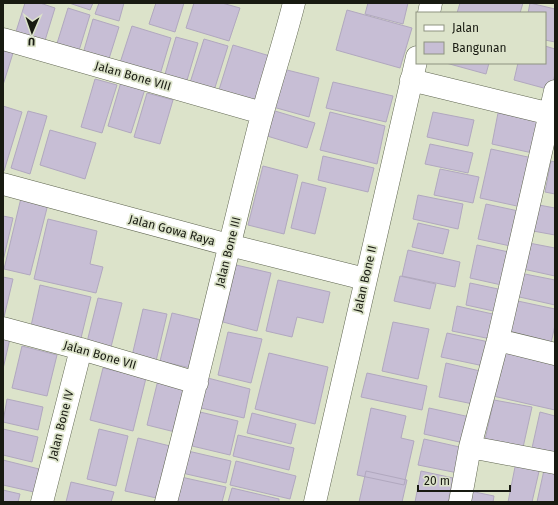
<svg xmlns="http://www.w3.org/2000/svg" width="558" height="505" font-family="'Fira Sans',sans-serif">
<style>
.building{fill:#c7bed5;stroke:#b1a8bf}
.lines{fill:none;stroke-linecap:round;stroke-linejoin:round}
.minor-casing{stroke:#5f6550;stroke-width:23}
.minor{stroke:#fff;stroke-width:22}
.labels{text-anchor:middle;stroke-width:3.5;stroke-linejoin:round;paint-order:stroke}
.street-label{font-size:12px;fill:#181a11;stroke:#dce3ca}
</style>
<rect width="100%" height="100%" fill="#dce3ca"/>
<path class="building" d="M25,3H40L55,8L43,47L14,38Z
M69,3H93L90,10Z
M99,3H124L119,21L95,14Z
M156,3H184L175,32L149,24Z
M194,3H222L240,8L229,41L186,28Z
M368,3H408L403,24L365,14Z
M460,3H523L520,13H457Z
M530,3L555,9V42L545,40V13H528Z
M68,8L90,15L77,57L55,50Z
M347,10L412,28L400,68L336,50Z
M93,19L119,27L107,65L82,57Z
M132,26L171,38L159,78L119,66Z
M176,37L198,43L185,87L163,81Z
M204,39L228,46L212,97L188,89Z
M233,45L270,56L255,104L218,93Z
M545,46L555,49V74L551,90L514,80L518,63H545Z
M3,51L13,53L3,85Z
M446,63H489L486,74Z
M283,69L319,78L309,117L273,107Z
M95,79L117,85L102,133L81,127Z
M121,82L145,89L131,133L108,126Z
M333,82L393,96L386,122L326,108Z
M147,93L173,100L160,144L134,137Z
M3,106L22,112L4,171L3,170Z
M28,111L47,116L30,174L11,168Z
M275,111L315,123L307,148L267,136Z
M330,112L385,126L377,164L320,150Z
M433,112L474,120L468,146L427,137Z
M498,113L544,123L537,154L492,144Z
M50,130L96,143L85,179L40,165Z
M430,144L473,153L468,173L425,164Z
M491,149L537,159L526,208L480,198Z
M323,156L374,168L368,192L318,180Z
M551,161L555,162V194L545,192Z
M263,166L298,175L284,234L248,225Z
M440,169L479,177L473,203L434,195Z
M302,182L326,188L315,234L291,228Z
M418,195L463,204L458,229L413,219Z
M21,198L48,204L30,275L4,269Z
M486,204L523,212L515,247L478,239Z
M539,205L555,208V235L533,231Z
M3,216L13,218L3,261Z
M48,219L97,231L90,264L103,267L96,293L34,279Z
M418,223L449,230L443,254L412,247Z
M529,243L555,248V276L523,269Z
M477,245L513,253L506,286L470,278Z
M408,250L460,262L455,287L402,276Z
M236,265L271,273L257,331L223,322Z
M520,273L555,280V305L515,296Z
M400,276L436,284L430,309L394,301Z
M3,277L13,279L4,317H3Z
M278,280L330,292L323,323L297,317L292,337L266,331Z
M470,283L503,290L498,312L466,305Z
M40,285L91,297L81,338L31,326Z
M98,298L122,303L111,347L87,342Z
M513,300L555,309V325L550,348L505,339Z
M457,306L497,315L491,339L452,331Z
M143,309L167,314L156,361L132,356Z
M172,313L206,321L195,369L160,361Z
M393,322L429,329L418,379L382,371Z
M3,332L11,334L3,369Z
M228,332L262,339L251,383L218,375Z
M447,333L489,342L484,366L441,357Z
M22,346L57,355L47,396L12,388Z
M503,351L555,362V410L493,396Z
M269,353L328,367L315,424L255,409Z
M446,363L480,371L473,404L439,397Z
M103,368L146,378L133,431L90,420Z
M367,373L427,386L422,410L361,397Z
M204,377L250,389L244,418L197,407Z
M158,380L190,388L179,433L147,425Z
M7,399L43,407L38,430L3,422Z
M494,400L532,407L522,452L484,444Z
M371,408L406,416L401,438L414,441L404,485L357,475Z
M429,408L470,417L464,443L424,434Z
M200,412L238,421L230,455L192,446Z
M540,412L555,416V452L532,448Z
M252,413L296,424L291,444L247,433Z
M3,429L38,437L32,462L3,455Z
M99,429L128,436L116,486L87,479Z
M238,435L294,448L289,470L233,456Z
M138,438L174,447L161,499L125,491Z
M424,439L464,448L458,473L418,465Z
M188,451L231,461L226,483L182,473Z
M3,460L39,469L34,492L3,485Z
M236,461L296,476L290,499L230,485Z
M516,462L540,467L532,502H508Z
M544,470L555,473V502H537Z
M366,471L407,480L402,502H359Z
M421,471L453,478L448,502H415Z
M181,477L226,487L222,502H175Z
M71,482L114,492L111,502H66Z
M232,488L279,499V502H228Z
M3,490L20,494L18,502H3Z
M470,491L494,496L493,502H468Z"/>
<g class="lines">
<defs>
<path id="minor" d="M429,13L431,3
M3,39L262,113
M411,80L555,115
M3,184L229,245L365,279
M3,328L81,349L197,383
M498,340L555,354
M470,447L498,340L555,91
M42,502L81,349
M166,502C198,380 226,257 257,134C268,90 283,47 294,3
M315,502L417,57
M460,502L470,447L555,463"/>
</defs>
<use href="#minor" class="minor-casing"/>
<use href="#minor" class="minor"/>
</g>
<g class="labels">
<g class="street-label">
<text transform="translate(133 76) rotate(16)" y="4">Jalan Bone VIII</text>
<text transform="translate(172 230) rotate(15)" y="4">Jalan Gowa Raya</text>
<text transform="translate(228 252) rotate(-76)" y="4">Jalan Bone III</text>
<text transform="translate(365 279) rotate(-77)" y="4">Jalan Bone II</text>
<text transform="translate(100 355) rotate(16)" y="4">Jalan Bone VII</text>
<text transform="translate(61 425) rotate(-76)" y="4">Jalan Bone IV</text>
</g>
</g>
<rect width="558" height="505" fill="none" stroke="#181a11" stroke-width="8"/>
<rect x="416" y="12" width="130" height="52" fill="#dce3ca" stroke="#8e9380"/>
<rect x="424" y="25" width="20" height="6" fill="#ffffff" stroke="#8e9380"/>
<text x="452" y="32" font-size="12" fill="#181a11">Jalan</text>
<rect x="424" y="42" width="20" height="12" fill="#c7bed5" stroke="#8e9380"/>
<text x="452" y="52" font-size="12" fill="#181a11">Bangunan</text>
<g transform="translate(32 32) rotate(182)" stroke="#dce3ca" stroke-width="3" paint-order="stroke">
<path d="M0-3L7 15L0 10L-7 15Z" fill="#181a11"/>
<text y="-6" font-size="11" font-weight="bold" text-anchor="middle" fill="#181a11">U</text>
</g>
<path d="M418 485v6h92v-6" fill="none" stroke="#181a11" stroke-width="2"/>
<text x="424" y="485" font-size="12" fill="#181a11" stroke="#dce3ca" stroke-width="3" paint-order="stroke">20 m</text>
</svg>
